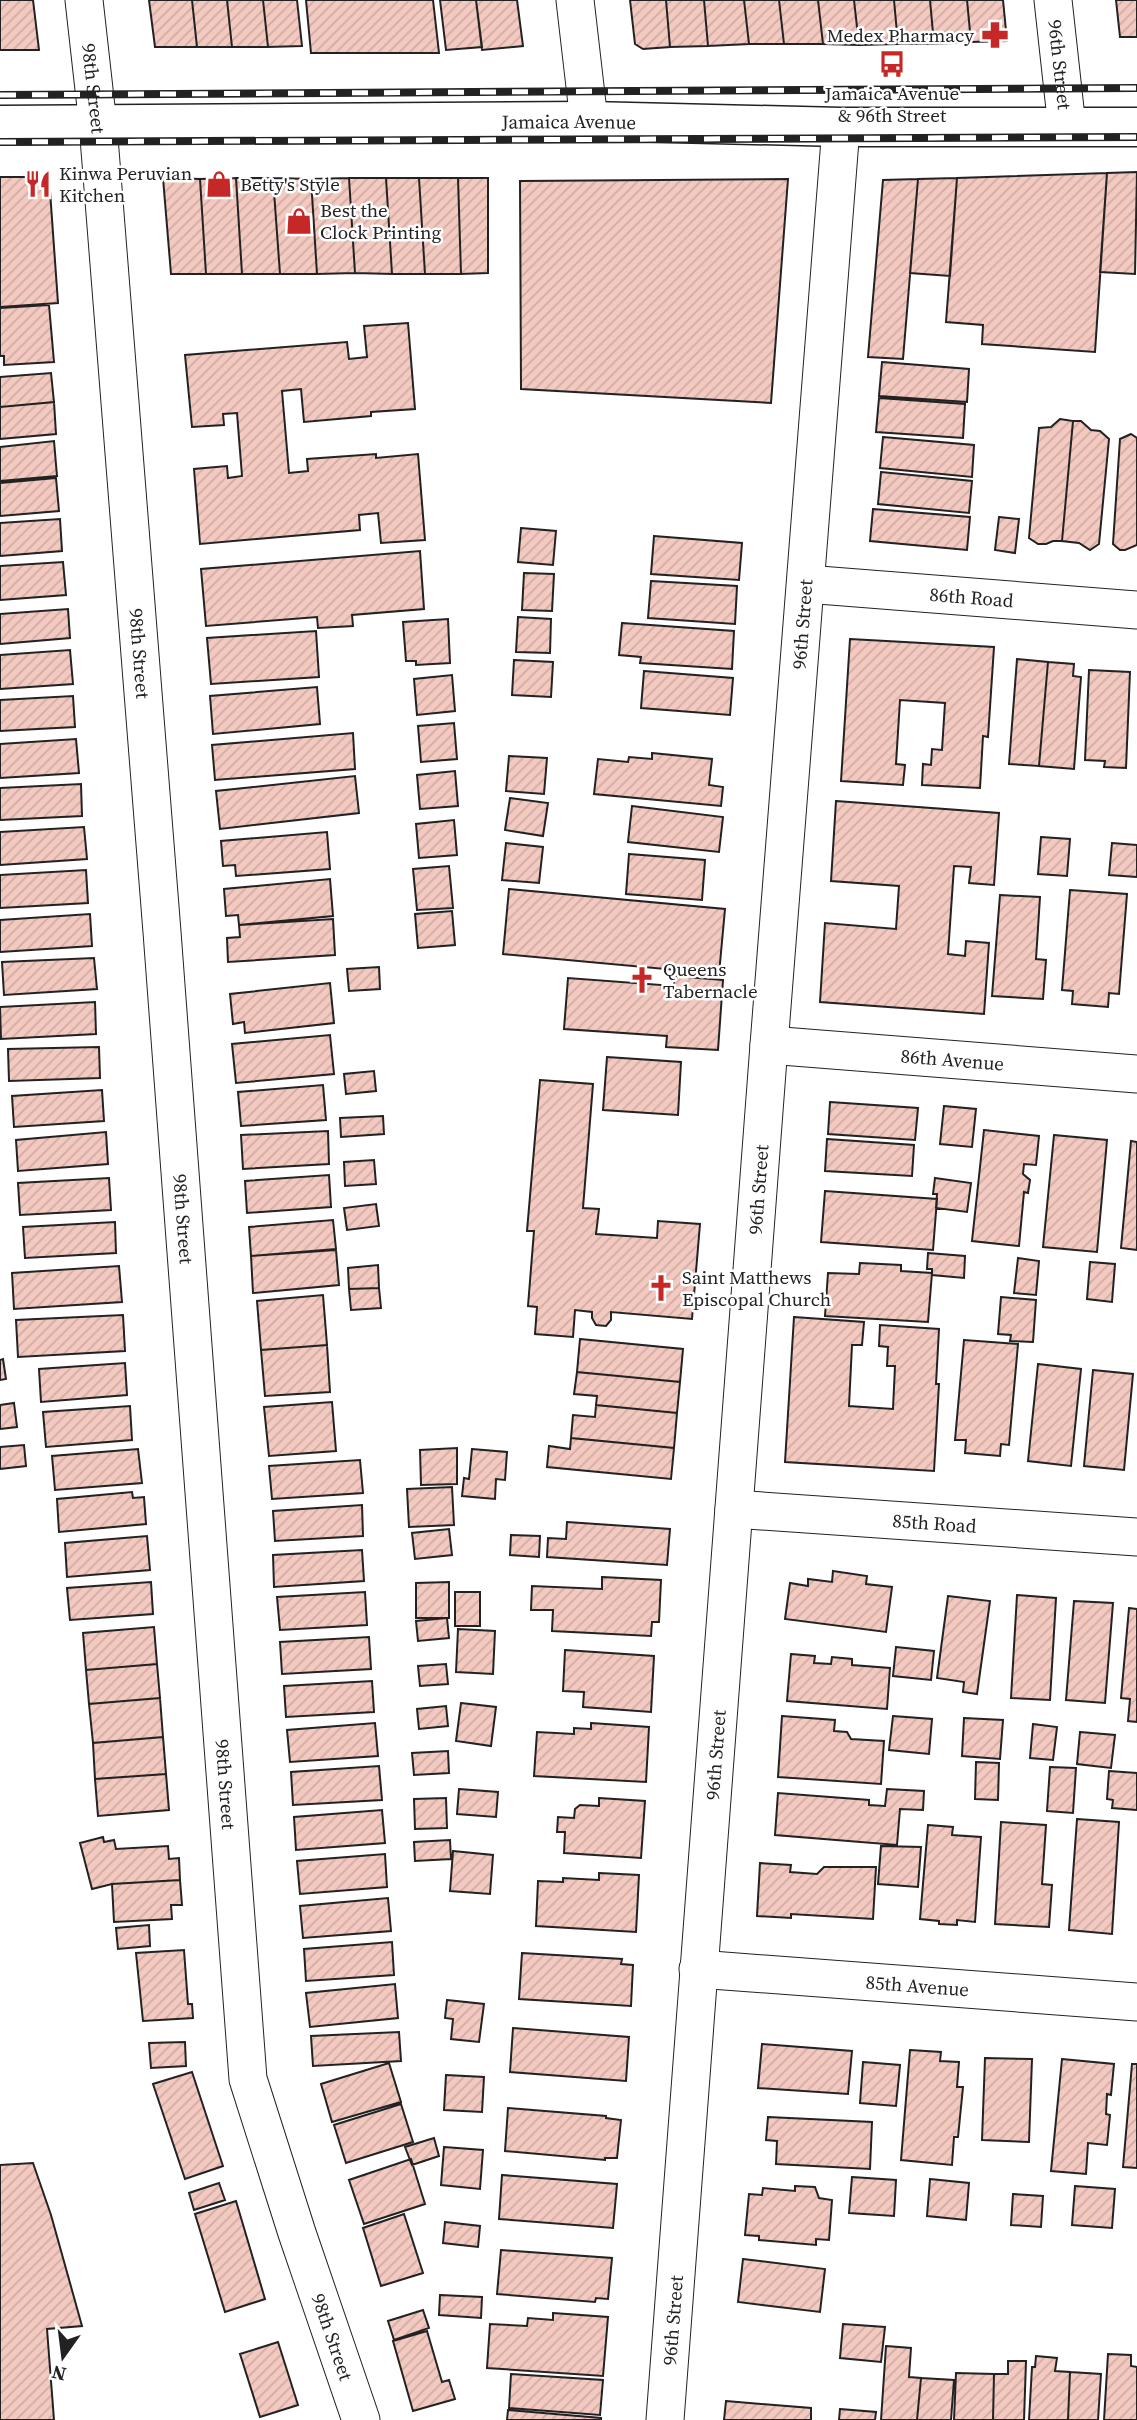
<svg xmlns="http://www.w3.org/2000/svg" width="1137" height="2420" font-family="'Source Serif 4',serif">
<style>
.building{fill:url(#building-hatch);stroke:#222;stroke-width:2}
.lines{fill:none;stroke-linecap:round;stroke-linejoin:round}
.minor-casing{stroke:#222;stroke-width:39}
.secondary-casing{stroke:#222;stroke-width:41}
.minor{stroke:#fff;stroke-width:37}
.secondary{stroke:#fff;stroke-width:38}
.rail-casing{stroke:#222;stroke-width:8}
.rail{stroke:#fff;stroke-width:5;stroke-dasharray:16;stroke-linecap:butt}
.labels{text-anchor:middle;stroke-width:5;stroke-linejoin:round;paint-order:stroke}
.poi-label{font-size:19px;fill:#222;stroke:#fff;text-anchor:start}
.street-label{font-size:19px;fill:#222;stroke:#fff}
</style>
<defs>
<pattern id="building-hatch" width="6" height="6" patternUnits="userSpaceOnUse" patternTransform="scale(1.75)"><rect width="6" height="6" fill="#f3c9c0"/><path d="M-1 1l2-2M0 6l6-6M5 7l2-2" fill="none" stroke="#d0aca5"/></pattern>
</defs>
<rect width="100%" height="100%" fill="#fff"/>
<path class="building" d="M0,0H33L39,50H0Z
M149,0H192L197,47H155Z
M192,0H227L232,47H197Z
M227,0H263L268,47H232Z
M263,0H297L302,46L268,47Z
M306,0H433L439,53H311Z
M440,0H476L482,47L446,50Z
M476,0H517L523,46L482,50Z
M630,0H666L670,47L643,49L635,44Z
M666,0H704L708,46L670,47Z
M704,0H744L749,44L708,46Z
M744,0H779L784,44H749Z
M779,0H818L823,44H784Z
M818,0H854L859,45L823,44Z
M854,0H894L898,44L859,45Z
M894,0H930L934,44H898Z
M930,0H967L971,42L934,44Z
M967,0H1003L1007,41L971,42Z
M1116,0H1137V37H1120Z
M1137,172L1135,274L1100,272L1107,173Z
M1107,173L1095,352L982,344L983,325L946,322L957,178Z
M0,177H49L58,303L0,307Z
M163,178L200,179L206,274H171Z
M236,178H273L280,274H242Z
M236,178L242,274H206L200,179Z
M273,178L311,179L317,274H280Z
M349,178H386L392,274L355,273Z
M349,178L355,273L317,274L311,179Z
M386,178H419L425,274H392Z
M419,178H458L461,274H425Z
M458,178H488V273L461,274Z
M957,178L950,276L910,273L918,179Z
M788,179L771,403L521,389L520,181Z
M918,179L903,359L868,357L883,180Z
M49,305L54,362L4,365V356H0V308Z
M408,323L415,409L371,412V416L304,422L301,389L282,391L289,473L308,471L307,459L376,454V458L418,454L425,540L381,543L378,513L359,515L360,530L200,544L194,469L227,466L228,478L242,476L237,413L223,414L224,425L192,427L185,355L347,342L349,359L367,357L364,326Z
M882,362L969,369L967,402L879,396Z
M51,373L54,402L0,407V377Z
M879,398L965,404L963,438L876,432Z
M54,402L56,434L0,439V407Z
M1060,419L1073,421L1062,541H1053L1046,544H1038L1029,538L1039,428L1051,427Z
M1073,421H1081L1091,430L1100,431L1109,439L1099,544L1090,550L1079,543L1062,541Z
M1131,434L1137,438V545L1125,550H1120L1113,544L1120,439Z
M883,437L974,445L972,477L880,468Z
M54,441L57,476L0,481V447Z
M881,472L972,481L969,513L878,504Z
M56,478L59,511L0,516V483Z
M873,509L970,517L967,550L870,541Z
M999,517L1019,519L1015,553L995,550Z
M60,519L62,551L0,556V523Z
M521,528L556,531L553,565L518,562Z
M654,536L742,543L739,580L651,574Z
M420,551L424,609L352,615L353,626L318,628L317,617L206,626L201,569Z
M63,562L66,595L0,600V566Z
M524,573L554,574L552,611L522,610Z
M651,581L737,586L735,624L648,618Z
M68,609L70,638L0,644V614Z
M518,617L551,619L550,653L516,652Z
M448,619L450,663L416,665V661H406L403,622Z
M622,623L734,631L732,669L640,663L641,657L619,655Z
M316,631L319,677L211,684L207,638Z
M850,639L994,647L988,737L983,736L980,788L922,785L923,764L931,765L932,749L942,750L945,703L900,700L896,764L905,765L903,785L841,781Z
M70,650L73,684L0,689V655Z
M1017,659L1048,662L1039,766L1009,764Z
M514,660L553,662L551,697L512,695Z
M1048,662L1074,664L1073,676L1081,677L1074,769L1039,766Z
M1089,670L1130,672L1126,768L1104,767L1105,761L1085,760Z
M644,671L733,678L730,715L641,708Z
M452,675L455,711L417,715L414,679Z
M317,687L320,724L213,734L210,696Z
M73,696L75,727L0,731V700Z
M454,723L457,759L421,762L418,726Z
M353,733L355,769L215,780L212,745Z
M76,739L79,773L0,778V744Z
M652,753L712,759L709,785L723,787L721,806L594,794L598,759L628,762L629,757L652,759Z
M509,756L547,758L544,794L506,791Z
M455,771L458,806L420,809L417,775Z
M355,776L359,813L220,829L216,791Z
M81,784L82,816L0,820V788Z
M510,798L548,803L543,836L505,830Z
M836,801L999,813L994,885L969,883L971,867L954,866L948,954L965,956L966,941L989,943L984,1014L820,1002L825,923L896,929L899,886L831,881Z
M632,806L723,817L719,852L628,842Z
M454,820L457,855L419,858L416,824Z
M84,827L87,859L0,865V832Z
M327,832L330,869L236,876L235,865L223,866L221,841Z
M1041,837L1070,839L1067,876L1038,874Z
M506,843L543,847L539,883L502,880Z
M1112,843L1137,845V877L1109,875Z
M629,854L705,860L702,900L626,894Z
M449,866L453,908L417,910L413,869Z
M86,870L88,903L0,908V875Z
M330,879L333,916L239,925L238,915L226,916L224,889Z
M509,889L725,909L719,974L503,954Z
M1070,890L1127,894L1119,994L1109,993L1108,1007L1072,1004L1073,991L1062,990Z
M1000,895L1040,897L1036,959L1046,960L1043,999L992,996Z
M452,911L455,945L418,948L415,914Z
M90,914L92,946L0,952V920Z
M333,919L335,955L228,962L227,938L240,937L239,925Z
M94,958L97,989L4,995L2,962Z
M379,967L380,989L349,991L347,969Z
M674,976L723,980L718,1050L666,1047L667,1036L564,1029L568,978L674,986Z
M330,983L334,1023L245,1033L244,1022L233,1024L230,994Z
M95,1002L96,1034L1,1039L0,1007Z
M330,1035L334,1074L236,1083L232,1044Z
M99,1047L100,1078L9,1081L8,1049Z
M607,1057L681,1062L678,1115L603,1110Z
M374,1071L376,1091L346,1094L344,1074Z
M540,1080L593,1084L583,1208L599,1209L596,1234L657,1238L658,1221L700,1224L692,1319L611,1312V1320L606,1326L596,1325L592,1318V1312L575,1310L573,1337L535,1334L537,1307L528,1306L534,1231H527Z
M323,1085L326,1120L241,1126L238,1092Z
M102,1090L104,1121L14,1127L12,1096Z
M830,1102L918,1108L915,1140L828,1134Z
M944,1106L976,1109L972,1147L940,1144Z
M383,1116L384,1134L341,1137L340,1118Z
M984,1130L1039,1136L1036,1165L1024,1164L1023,1174L1030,1180L1028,1193L1024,1192L1019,1246L972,1241Z
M328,1131L329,1164L243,1169L241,1135Z
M106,1132L108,1164L18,1171L16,1140Z
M1054,1135L1107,1140L1097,1252L1043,1247Z
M827,1139L914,1145L912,1176L825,1171Z
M1131,1141L1137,1142V1250L1121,1248Z
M374,1160L376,1184L345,1186L344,1162Z
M329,1175L331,1207L247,1213L245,1181Z
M109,1178L111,1210L20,1215L18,1183Z
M935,1178L971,1183L967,1212L936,1208L937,1194H933Z
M825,1191L937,1199L933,1250L821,1242Z
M376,1204L379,1226L347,1230L344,1208Z
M333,1220L336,1249L251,1256L249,1227Z
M115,1222L116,1253L25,1258L23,1227Z
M336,1250L339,1285L253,1293L251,1256Z
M928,1253L965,1256L964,1278L932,1275V1269H927Z
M1018,1258L1039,1261L1036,1295L1014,1293Z
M1090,1262L1115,1264L1112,1302L1087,1299Z
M860,1263L901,1265V1271L932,1273L928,1322L825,1316L828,1273L859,1274Z
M378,1265L379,1288L349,1289L348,1268Z
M119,1266L122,1302L14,1309L12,1273Z
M379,1288L381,1308L351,1310L349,1289Z
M323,1295L327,1345L261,1350L257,1301Z
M1001,1297L1036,1300L1033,1342L1010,1341L1011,1335L998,1334Z
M123,1315L125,1351L18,1357L16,1320Z
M794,1317L864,1322L862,1345H852L849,1406L893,1409L895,1366H887L888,1347L879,1346L880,1325L939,1329L936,1384H939L934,1471L785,1462Z
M580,1339L683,1349L680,1382L577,1372Z
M964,1340L1018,1344L1009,1445L1001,1444L1000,1456L965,1453L966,1440H955Z
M327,1345L330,1392L265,1396L261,1350Z
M3,1359L6,1379L0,1380V1360Z
M125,1363L127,1395L41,1402L39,1369Z
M1038,1364L1081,1369L1071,1466L1028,1461Z
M1093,1370L1133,1374L1124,1470L1084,1466Z
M577,1372L680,1382L677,1413L596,1405L597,1396L574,1394Z
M332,1402L336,1451L269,1456L264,1407Z
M14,1403L17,1427L0,1429V1405Z
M596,1405L677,1413L674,1448L571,1438L573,1415L595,1417Z
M130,1406L132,1440L46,1447L43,1412Z
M571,1438L674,1448L671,1479L547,1467L549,1446L570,1449Z
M24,1445L26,1466L0,1469V1447Z
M457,1448V1484L421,1485L420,1450Z
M138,1449L142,1483L55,1490L52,1456Z
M472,1449L507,1452L505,1480L496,1479L495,1499L462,1496L464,1478L469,1479Z
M360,1460L363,1493L272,1499L269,1466Z
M452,1487L454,1525L409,1527L407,1489Z
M132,1492L133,1498L144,1497L146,1524L59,1532L57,1499Z
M362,1505L363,1536L275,1541L273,1511Z
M567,1522L670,1529L667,1565L547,1557L548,1538L566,1539Z
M449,1529L452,1555L415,1559L412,1533Z
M511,1535L540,1536L539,1557L510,1555Z
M147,1536L150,1570L67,1577L65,1543Z
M362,1550L364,1581L274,1587L273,1555Z
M833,1571L867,1576L866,1584L892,1587L886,1632L785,1619L790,1583L808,1586V1579L832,1582Z
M602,1577L661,1580L659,1622H652L651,1636L552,1631L553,1610H531L532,1586L602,1589Z
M151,1582L153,1614L70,1620L67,1588Z
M449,1582V1618H416V1583Z
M365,1592L367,1625L280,1630L277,1597Z
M455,1592H480V1626H455Z
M1017,1595L1056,1598L1050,1700L1011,1698Z
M948,1596L990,1601L977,1694L963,1692L964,1682L937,1678Z
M1074,1601L1113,1603L1105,1703L1066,1700Z
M1129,1608L1137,1609V1722L1128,1721L1130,1699L1121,1698Z
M447,1618L449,1638L418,1641L416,1621Z
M154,1627L157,1664L86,1670L83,1633Z
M458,1629L495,1631L493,1674L456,1672Z
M369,1637L371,1669L282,1674L280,1642Z
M896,1647L934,1651L931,1680L893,1676Z
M565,1650L654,1656L651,1712L583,1707L584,1692L563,1691Z
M791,1654L815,1656L814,1663L831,1664L832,1657L852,1659V1665L890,1668L887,1709L787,1701Z
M157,1664L160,1698L89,1704L86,1670Z
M446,1664L448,1684L420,1686L418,1666Z
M372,1681L374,1712L286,1717L284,1686Z
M160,1698L163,1737L93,1743L89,1704Z
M461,1703L496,1707L491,1746L456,1741Z
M446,1706L448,1726L419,1729L417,1709Z
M782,1716L835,1720L834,1731L847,1732L851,1739L884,1741L881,1784L778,1777Z
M893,1716L932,1719L929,1754L889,1750Z
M964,1718L1003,1720L1000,1759L962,1756Z
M375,1723L378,1756L290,1762L287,1730Z
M591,1723L649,1727L646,1782L534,1776L537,1732L574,1734V1728L591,1729Z
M1033,1724L1057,1727L1053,1760L1030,1758Z
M1080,1732L1115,1735L1111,1768L1077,1764Z
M163,1737L166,1774L95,1779L93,1743Z
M448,1751L449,1773L414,1775L412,1753Z
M976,1762L999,1763L998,1800L975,1799Z
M379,1766L382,1800L293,1805L291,1772Z
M1050,1767L1076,1768L1073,1813L1047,1811Z
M1109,1771L1137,1773V1810L1112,1808L1113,1800L1107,1799Z
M166,1774L169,1810L98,1816L95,1779Z
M459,1789L498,1792L496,1817L457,1814Z
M887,1789L924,1791L923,1810L900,1809L897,1845L775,1835L778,1793L869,1800V1805L885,1806Z
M446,1798L447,1828L415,1829L414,1799Z
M599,1798L645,1801L641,1858L564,1853L565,1832H557L558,1817L574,1818L575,1809L580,1805L599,1806Z
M382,1810L385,1843L296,1850L294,1817Z
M1077,1819L1119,1822L1112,1934L1069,1930Z
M1001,1822L1046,1825L1042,1884L1052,1885L1049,1927L995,1924Z
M928,1825L953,1827L952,1835L981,1837L975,1922L957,1920V1925L939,1924V1921L920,1919Z
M103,1837L104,1842L114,1840L116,1849L168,1846L169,1859L179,1858L180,1880L112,1884L92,1889L80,1843Z
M450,1840L451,1859L415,1861L414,1842Z
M881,1846L921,1847L918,1887L878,1884Z
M453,1851L493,1855L490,1894L450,1891Z
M385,1854L387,1887L300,1894L297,1861Z
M760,1863L791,1865L790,1872L817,1874L824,1867H876L873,1919L791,1914V1918L757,1916Z
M599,1873L639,1875L636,1932L536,1926L538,1881L563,1882V1878L599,1880Z
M180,1880L182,1905H171L172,1919L114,1922L112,1884Z
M388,1898L391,1931L303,1938L300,1906Z
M149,1925L150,1946L118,1949L116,1928Z
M392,1942L394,1975L306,1981L304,1949Z
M184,1950L188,2004H192L193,2018L143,2021L136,1953Z
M522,1953L622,1959L621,1964L633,1965L631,2006L519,1999Z
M395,1984L398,2018L310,2027L306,1993Z
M447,2000L484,2004L479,2042L451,2039L453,2019L445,2018Z
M513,2028L629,2037L626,2081L510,2072Z
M399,2032L401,2061L313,2066L311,2036Z
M185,2042L186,2066L151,2068L149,2043Z
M762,2044L852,2051L848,2094L758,2088Z
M910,2050L941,2052L940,2061L959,2062L957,2087H963L958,2137H954L952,2165L901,2160Z
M985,2058L1032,2059L1029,2142L982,2140Z
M1062,2059L1114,2064L1111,2095L1107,2094L1106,2114L1110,2115L1107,2145L1088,2143L1086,2174L1051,2171Z
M863,2062L900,2065L896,2106L860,2103Z
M389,2063L401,2102L332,2122L321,2084Z
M1132,2064H1137V2168L1123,2167Z
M192,2072L223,2166L185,2179L153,2084Z
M446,2075L484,2077L482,2112L444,2110Z
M401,2104L413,2142L346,2163L334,2125Z
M508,2108L606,2116V2118L621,2120L617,2158H605V2160L505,2151Z
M768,2117L872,2122L870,2169L776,2164L777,2141L766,2140Z
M434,2138L439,2156L412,2165L405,2147Z
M444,2147L483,2150L480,2189L441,2185Z
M411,2159L425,2204L364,2224L349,2180Z
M33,2163L51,2215L82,2326L47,2329L54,2420H0V2165Z
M502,2175L617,2184L613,2228L499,2219Z
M852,2177L896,2180L894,2216L849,2213Z
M930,2179L969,2183L966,2220L927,2216Z
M219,2183L225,2200L194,2210L189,2193Z
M795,2186L815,2187L819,2198L832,2200L829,2240L816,2239V2245L759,2240V2236L745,2235L749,2194L762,2195L763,2188L795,2191Z
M1075,2186L1115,2189L1112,2228L1072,2225Z
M1013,2194L1043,2196L1041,2227L1011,2225Z
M236,2201L265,2299L225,2312L195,2214Z
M404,2214L423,2273L381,2286L363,2228Z
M445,2222L480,2226L478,2247L443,2243Z
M501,2250L612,2258L608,2299L596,2298L595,2302L497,2294Z
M743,2259L825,2269L820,2312L738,2302Z
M440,2295L482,2297L481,2318L439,2315Z
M423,2310L429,2328L394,2340L388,2321Z
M553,2313L608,2317L603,2376L487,2368L490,2324L527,2326L528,2318L553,2320Z
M843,2324L885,2327L881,2362L840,2358Z
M427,2331L442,2382L449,2380L455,2399L413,2411L393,2341Z
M278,2342L298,2405L260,2417L240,2354Z
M886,2346L911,2348L909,2377L921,2378L917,2420H881Z
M1108,2354L1131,2355V2366L1137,2367V2420H1104Z
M1036,2356L1057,2358L1055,2371L1070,2372L1068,2420H1029L1032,2367H1035Z
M1008,2361H1026L1024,2420H993L994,2374H1008Z
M1070,2372L1101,2374L1098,2420H1068Z
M956,2373L994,2374L993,2420H954Z
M511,2374L603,2380L600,2415L509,2408Z
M921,2378L954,2380L951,2420H917Z
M726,2401L811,2408V2420H724Z
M840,2409L876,2412L875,2420H839Z
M508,2410L601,2418V2420H507Z"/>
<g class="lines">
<defs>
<g id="minor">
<path id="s1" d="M84,0L98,125L162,932L248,2079L297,2233L361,2420"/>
<path d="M575,0L589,121"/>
<path id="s2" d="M1053,0L1067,127"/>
<path id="s3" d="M806,584L1137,610"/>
<path id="s4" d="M769,1045L1137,1074"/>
<path id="s5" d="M734,1509L1137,1537"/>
<path id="s6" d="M698,1969L1137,2002"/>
<path id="s7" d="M665,2420L769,1045L841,127"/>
</g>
<g id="secondary">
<path id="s8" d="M0,125L589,121L841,127H1137"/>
</g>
</defs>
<use href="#minor" class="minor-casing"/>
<use href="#secondary" class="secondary-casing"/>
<use href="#minor" class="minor"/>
<use href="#secondary" class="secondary"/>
<defs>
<path id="rail" d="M0,95L1137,88
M0,142L1137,137"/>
</defs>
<use href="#rail" class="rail-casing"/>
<use href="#rail" class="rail"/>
</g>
<defs>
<symbol id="pharmacy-bare" viewBox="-9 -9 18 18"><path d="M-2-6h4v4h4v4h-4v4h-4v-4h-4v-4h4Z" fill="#c62828" stroke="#fff" stroke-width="2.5" paint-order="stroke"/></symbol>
<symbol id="bus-bare" viewBox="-9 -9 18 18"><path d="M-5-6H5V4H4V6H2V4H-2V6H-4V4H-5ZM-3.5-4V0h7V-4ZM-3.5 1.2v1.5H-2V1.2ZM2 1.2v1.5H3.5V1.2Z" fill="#c62828" stroke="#fff" stroke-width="2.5" paint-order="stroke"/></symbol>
<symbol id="restaurant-bare" viewBox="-9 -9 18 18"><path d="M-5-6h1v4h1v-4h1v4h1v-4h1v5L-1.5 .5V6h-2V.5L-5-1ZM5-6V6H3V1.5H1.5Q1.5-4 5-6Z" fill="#c62828" stroke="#fff" stroke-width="2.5" paint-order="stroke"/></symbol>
<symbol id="shop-bare" viewBox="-9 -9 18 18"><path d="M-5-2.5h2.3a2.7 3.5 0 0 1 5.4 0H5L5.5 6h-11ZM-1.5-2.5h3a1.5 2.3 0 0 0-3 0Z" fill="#c62828" stroke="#fff" stroke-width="2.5" paint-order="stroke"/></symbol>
<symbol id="church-bare" viewBox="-9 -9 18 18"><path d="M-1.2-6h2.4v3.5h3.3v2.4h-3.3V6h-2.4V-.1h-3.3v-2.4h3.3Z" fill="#c62828" stroke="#fff" stroke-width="2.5" paint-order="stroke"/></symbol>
</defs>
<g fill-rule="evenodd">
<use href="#pharmacy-bare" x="976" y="16" width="38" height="38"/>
<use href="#bus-bare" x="873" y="45" width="38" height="38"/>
<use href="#restaurant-bare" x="19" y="165" width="38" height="38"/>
<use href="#shop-bare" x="200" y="165" width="38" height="38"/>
<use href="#shop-bare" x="280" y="202" width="38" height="38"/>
<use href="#church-bare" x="623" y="961" width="38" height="38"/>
<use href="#church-bare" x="642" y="1269" width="38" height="38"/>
</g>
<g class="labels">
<g class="poi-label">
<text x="974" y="42" text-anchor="end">Medex Pharmacy</text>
<text x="892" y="100" text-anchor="middle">Jamaica Avenue<tspan x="892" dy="22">&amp; 96th Street</tspan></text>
<text x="59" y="180">Kinwa Peruvian<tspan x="59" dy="22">Kitchen</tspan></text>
<text x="240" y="191">Betty's Style</text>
<text x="320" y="217">Best the<tspan x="320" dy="22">Clock Printing</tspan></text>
<text x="663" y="976">Queens<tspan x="663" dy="22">Tabernacle</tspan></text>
<text x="682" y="1284">Saint Matthews<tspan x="682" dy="22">Episcopal Church</tspan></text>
</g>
<g class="street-label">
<text dy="7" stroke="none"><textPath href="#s2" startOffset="65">96th Street</textPath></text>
<text dy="7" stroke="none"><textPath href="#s1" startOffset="89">98th Street</textPath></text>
<text dy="7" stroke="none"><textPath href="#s8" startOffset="569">Jamaica Avenue</textPath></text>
<text dy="7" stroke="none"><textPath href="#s3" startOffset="166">86th Road</textPath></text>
<text dy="7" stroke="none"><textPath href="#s7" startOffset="1801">96th Street</textPath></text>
<text dy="7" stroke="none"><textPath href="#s1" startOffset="656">98th Street</textPath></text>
<text dy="7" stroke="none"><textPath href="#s4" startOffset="184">86th Avenue</textPath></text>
<text dy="7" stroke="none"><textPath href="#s7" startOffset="1234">96th Street</textPath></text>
<text dy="7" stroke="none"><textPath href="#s1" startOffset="1223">98th Street</textPath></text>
<text dy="7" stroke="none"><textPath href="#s5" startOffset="201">85th Road</textPath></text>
<text dy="7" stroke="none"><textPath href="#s7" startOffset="667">96th Street</textPath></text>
<text dy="7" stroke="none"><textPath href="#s1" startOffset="1790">98th Street</textPath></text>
<text dy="7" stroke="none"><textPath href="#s6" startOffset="220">85th Avenue</textPath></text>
<text dy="7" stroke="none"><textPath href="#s7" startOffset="100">96th Street</textPath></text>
<text dy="7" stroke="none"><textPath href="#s1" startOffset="2357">98th Street</textPath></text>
</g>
</g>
<g transform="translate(63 2357) rotate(194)" stroke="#ffffff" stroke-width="5" paint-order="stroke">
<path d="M0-5L12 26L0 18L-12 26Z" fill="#222222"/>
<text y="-10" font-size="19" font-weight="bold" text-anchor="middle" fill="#222222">N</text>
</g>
</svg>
